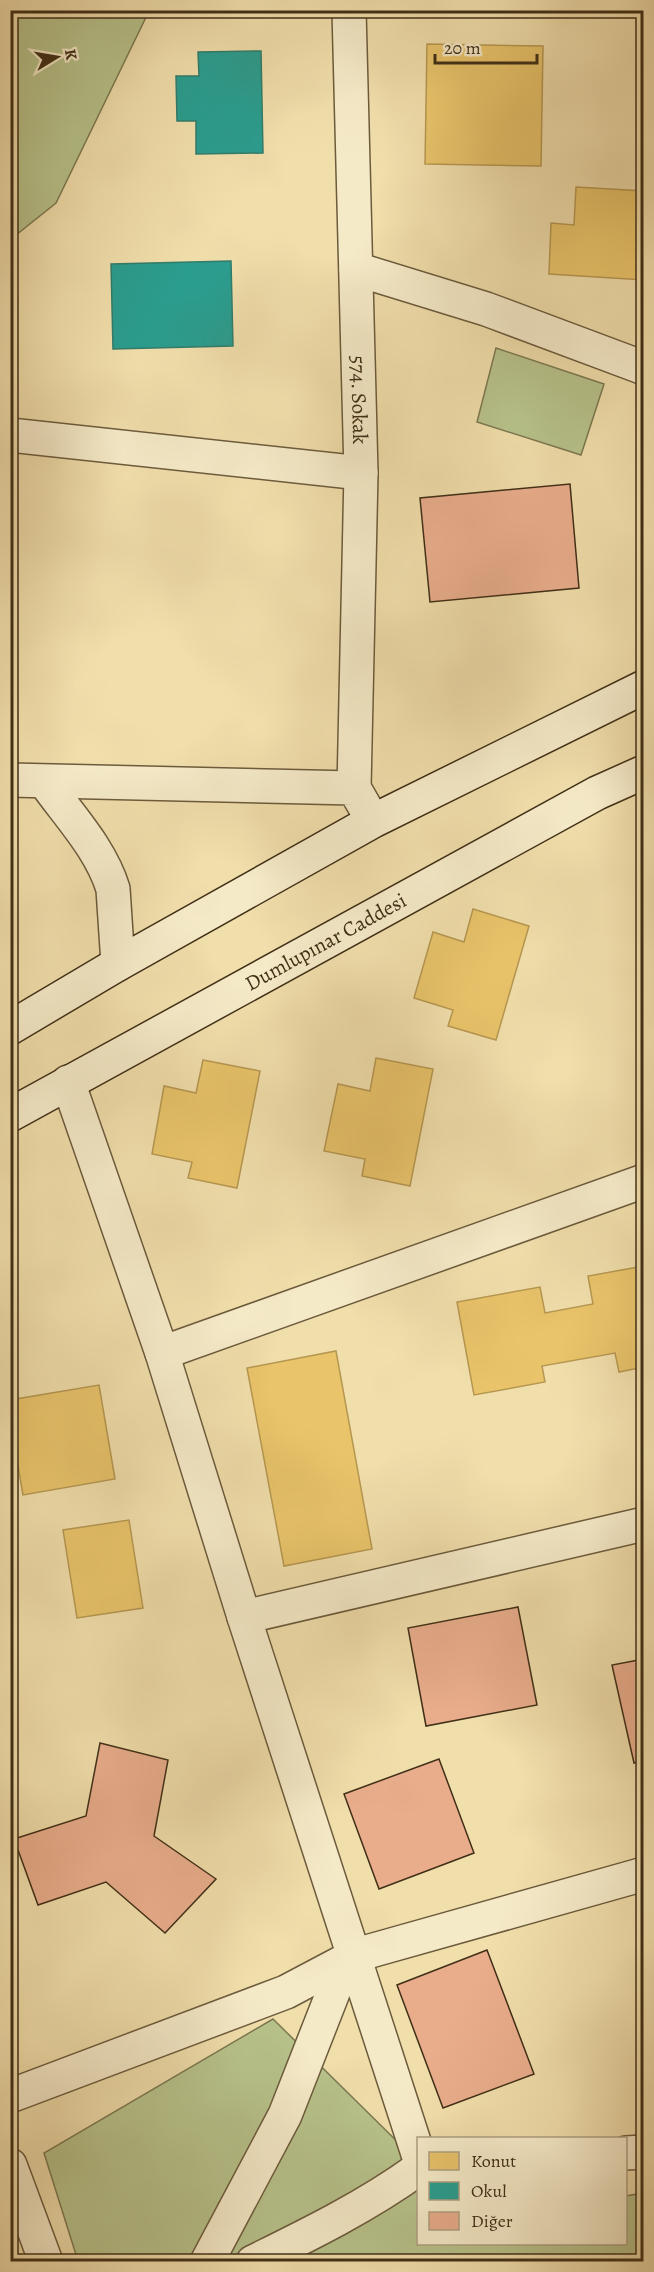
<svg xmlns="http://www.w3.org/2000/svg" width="654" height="2272" font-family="Alegreya,serif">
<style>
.green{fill:#b7c28b;stroke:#7c7851;stroke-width:1.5}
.homes{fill:#e9c46a;stroke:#b69751;stroke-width:1.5}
.schools{fill:#2a9d8f;stroke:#317c6b;stroke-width:1.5}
.building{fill:#e9ad8c;stroke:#402f17;stroke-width:1.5}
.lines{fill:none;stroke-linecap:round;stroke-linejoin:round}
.minor-casing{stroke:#6c5b3c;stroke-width:36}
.secondary-casing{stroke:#402f17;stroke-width:36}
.minor{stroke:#f5eac8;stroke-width:33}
.secondary{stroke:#f5eac8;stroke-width:33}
.labels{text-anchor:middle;stroke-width:6;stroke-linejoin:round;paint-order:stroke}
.street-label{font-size:21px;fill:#402f17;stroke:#f5eac8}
</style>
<rect width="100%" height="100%" fill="#f0deab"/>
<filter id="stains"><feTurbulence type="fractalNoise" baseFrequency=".00333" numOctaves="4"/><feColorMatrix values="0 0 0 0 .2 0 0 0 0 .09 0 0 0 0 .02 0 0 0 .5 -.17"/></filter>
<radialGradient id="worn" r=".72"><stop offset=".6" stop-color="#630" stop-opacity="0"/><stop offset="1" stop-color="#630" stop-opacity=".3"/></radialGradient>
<path class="green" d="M11,10L149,11L56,203L11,239Z
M496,348L604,384L581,455L477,422Z
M273,2019L418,2162V2244H626V2196L643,2193V2261H78L44,2153Z"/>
<path class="homes" d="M427,44L543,46L541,166L425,164Z
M576,187L644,191V280L549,274L551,223L574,225Z
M473,909L529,926L496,1040L448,1026L453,1010L414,998L433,932L464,942Z
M376,1058L433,1069L410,1186L362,1176L365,1159L324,1151L338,1084L370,1091Z
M203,1060L260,1071L237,1188L188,1178L192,1162L152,1154L164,1086L196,1093Z
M644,1266V1367L619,1372L615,1353L542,1366L545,1382L474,1395L457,1302L540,1287L545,1313L593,1304L588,1276Z
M336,1351L372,1549L284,1566L247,1368Z
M99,1385L115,1479L23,1495L10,1420V1400Z
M129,1520L143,1608L77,1618L63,1530Z"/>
<path class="schools" d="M261,51L263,153L196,154V121H177L176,76H199L198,52Z
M231,261L233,346L113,349L111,264Z"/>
<path class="building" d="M570,484L579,588L430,602L420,498Z
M518,1607L537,1705L426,1726L408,1628Z
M644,1659V1761L634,1763L612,1665Z
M100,1743L168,1760L154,1836L216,1879L165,1933L106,1882L38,1905L14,1839L86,1816Z
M439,1759L474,1853L379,1889L344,1794Z
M487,1950L534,2074L443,2108L397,1985Z"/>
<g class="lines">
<defs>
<g id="minor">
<path id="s1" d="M349,10L361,473L354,788"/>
<path d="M356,269L486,309L644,368"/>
<path d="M10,435L361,473"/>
<path d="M10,780L354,788L365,807"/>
<path d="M45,782C69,816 101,849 113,889L118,964"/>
<path d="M68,1082L162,1353L244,1617L418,2154"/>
<path d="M162,1353L644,1181"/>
<path d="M244,1617L644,1524"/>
<path d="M10,2096L286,1992L356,1955L644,1874"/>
<path d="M626,2153L644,2152"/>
<path d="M10,2165L46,2262"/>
<path d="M207,2262L285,2115L334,1990L355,1956"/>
<path d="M253,2262C310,2234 367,2206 418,2169"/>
</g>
<g id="secondary">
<path d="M10,1028L118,964L373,821L644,687"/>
<path id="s2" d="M10,1115L597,793L644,772"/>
</g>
</defs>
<use href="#minor" class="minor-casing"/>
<use href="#secondary" class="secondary-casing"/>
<use href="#minor" class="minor"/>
<use href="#secondary" class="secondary"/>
</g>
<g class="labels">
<g class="street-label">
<text dy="7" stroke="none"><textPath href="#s1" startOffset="390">574. Sokak</textPath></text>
<text dy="7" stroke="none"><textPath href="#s2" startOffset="360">Dumlupınar Caddesi</textPath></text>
</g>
</g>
<rect width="654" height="2272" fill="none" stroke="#f0deab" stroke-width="36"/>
<rect x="12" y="12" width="630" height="2248" fill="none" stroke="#402f17" stroke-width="3"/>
<rect x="18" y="18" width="618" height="2236" fill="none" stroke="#402f17" stroke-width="1.5"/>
<rect x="417" y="2137" width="210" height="108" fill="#f5eac8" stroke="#ad9f81" stroke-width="1.5"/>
<rect x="429" y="2152" width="30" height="18" fill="#e9c46a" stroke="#ad9f81" stroke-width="1.5"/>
<text x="471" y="2167" font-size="18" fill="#402f17">Konut</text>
<rect x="429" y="2182" width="30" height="18" fill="#2a9d8f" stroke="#ad9f81" stroke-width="1.5"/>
<text x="471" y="2197" font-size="18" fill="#402f17">Okul</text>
<rect x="429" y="2212" width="30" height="18" fill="#e9ad8c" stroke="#ad9f81" stroke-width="1.5"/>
<text x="471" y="2227" font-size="18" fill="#402f17">Diğer</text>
<g transform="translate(57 57) rotate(79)" stroke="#f5eac8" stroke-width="4.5" paint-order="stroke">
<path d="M0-4.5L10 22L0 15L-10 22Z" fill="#402f17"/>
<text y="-9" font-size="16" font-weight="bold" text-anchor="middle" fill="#402f17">K</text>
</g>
<path d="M435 54v9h102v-9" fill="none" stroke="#402f17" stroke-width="3"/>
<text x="444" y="54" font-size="18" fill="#402f17" stroke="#f5eac8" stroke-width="4.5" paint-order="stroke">20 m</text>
<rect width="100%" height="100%" filter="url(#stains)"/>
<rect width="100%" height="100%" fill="url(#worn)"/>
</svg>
